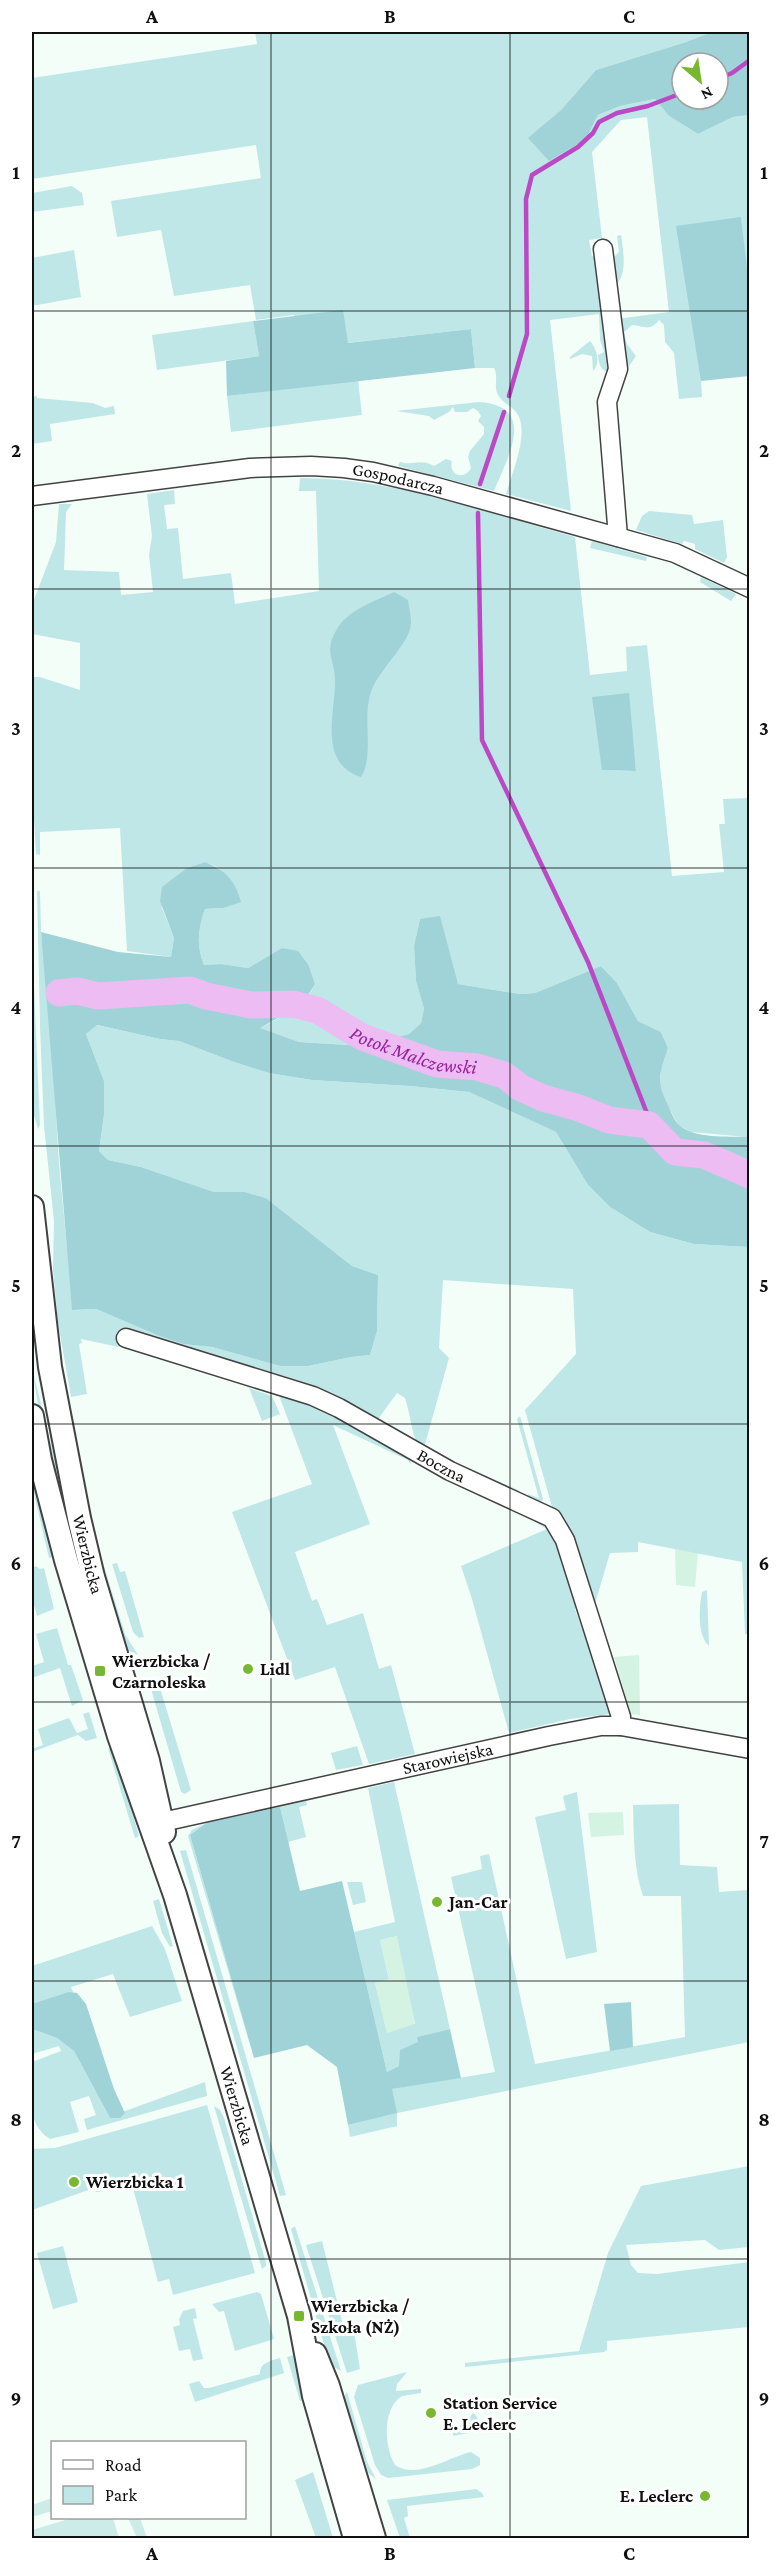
<svg xmlns="http://www.w3.org/2000/svg" width="781" height="2570" font-family="'Crimson Pro',serif">
<style>
.farmland{fill:#d5f3e2}
.green{fill:#bfe7e7;fill-rule:evenodd}
.forest{fill:#9fd3d7;fill-rule:evenodd}
.pitch{fill:#cdece8}
.lines{fill:none;stroke-linecap:round;stroke-linejoin:round}
.stream{stroke:#bb48c5;stroke-width:4.5}
.river{stroke:#edbcf3;stroke-width:27}
.minor-casing{stroke:#434343;stroke-width:21}
.tertiary-casing{stroke:#434343;stroke-width:26}
.minor{stroke:#fff;stroke-width:18}
.tertiary{stroke:#fff;stroke-width:22}
.grid{fill:none;stroke:#101010;stroke-width:1.5;stroke-opacity:0.55}
.poi-dot{fill:#78b831;stroke:#fff;stroke-width:2}
.labels{text-anchor:middle;stroke-width:6;stroke-linejoin:round;paint-order:stroke}
.street-label{font-size:18px;fill:#101010;stroke:#fff}
.poi-label{font-size:18px;font-weight:bold;fill:#101010;stroke:#fff;text-anchor:start}
.water-label{font-size:20px;font-style:italic;fill:#96219b;stroke:#fff}
.neatline{fill:none;stroke:#101010;stroke-width:2}
.grid-label{font-size:20px;text-anchor:middle;font-weight:bold;fill:#101010}
</style>
<rect width="100%" height="100%" fill="#f4fef8"/>
<path class="farmland" d="M675,1549L698,1553L695,1587L676,1585Z
M639,1655L640,1715L631,1714L614,1657Z
M623,1812L624,1835L591,1837L588,1813Z
M398,1936L415,2025L387,2033L375,1983L389,1978L380,1940Z"/>
<path class="green" d="M255,32H712L686,42L596,70L561,110L529,138L586,139L598,115L620,106L655,99L669,116L698,134L733,117L749,115V294L741,218L701,381L702,397L679,399L674,353L665,342L664,325L659,320C650,332 645,326 632,325L624,332L627,344L636,356L627,369L617,319L669,312L647,117L621,120L592,152L602,238L589,240L592,256L599,260L610,373C600,370 599,364 598,355L604,352L600,340L599,314L550,320L571,511L506,494C512,473 529,434 518,415C513,406 503,404 498,395C493,386 499,378 494,368H475L471,329L347,343L293,315L256,320L250,285L174,296L161,230L117,237L111,201L261,178L256,145L32,179V78L257,44Z
M72,186L82,193L84,205L32,212V193Z
M621,235C623,251 628,272 616,285L611,260L619,252L617,236Z
M74,250L81,297L32,306V258Z
M253,321L259,356L157,370L152,335Z
M590,341C597,349 601,363 593,371L592,356L582,354L570,359V357Z
M358,380L362,415L231,432L227,396Z
M37,396V398L93,403L105,408L114,406L115,414L50,424L52,441L32,444V397Z
M479,402C538,406 508,457 494,491L398,466L400,462C412,466 421,458 434,466L446,459L452,461C448,475 464,481 471,468L468,457L470,451L484,434V427L478,421L481,416L478,411L473,408L467,412H455L453,407L449,412L434,420L429,416L396,411Z
M300,478C393,478 485,512 575,537L590,675L627,671L626,647L647,645L672,876L724,872L719,824H725L723,799L749,798V1134L747,1137L691,1132L678,1125L659,1088L661,1070L668,1048L661,1032L638,1021L617,983L601,966L535,993L520,994L458,984L420,919L414,946L416,981L424,1009L421,1023L409,1034L364,1046L299,1042L259,1028C282,1017 303,1008 315,984L309,966L282,948L248,968L221,964L204,965C196,945 198,929 205,909L223,908L219,868L205,862L187,868L162,908L174,938L171,957L127,951L120,828L40,832V855L36,854L32,784V677H40L80,690V643L32,634V605L56,542L59,504H72L66,512L64,570L119,572L121,595L153,592L149,555L152,536L147,494L174,490L175,504L164,505L167,529L178,528L183,579L231,573L235,604L319,591L316,491H299ZM628,693L636,771L602,770Z
M649,511L692,515L694,524L723,520L727,557L724,563L695,549V544L684,541L682,544L636,530L642,516Z
M592,541L647,557L646,561L590,548Z
M701,577L736,594L731,601L700,582Z
M37,891H40L41,932L51,1031L59,1164L73,1310L96,1309L159,1336L183,1344L212,1347L280,1366H308L351,1357L370,1355L377,1331L378,1275L352,1266L266,1198L245,1192H214L141,1167L108,1160L99,1151L104,1115V1081L86,1034L96,1025L160,1039L179,1041L234,1062L269,1073L312,1080L410,1086L469,1092L556,1132L588,1185L610,1207L650,1232L694,1244L749,1247V1634H745L742,1562L638,1542V1552L610,1553L594,1607L566,1520L561,1513L552,1507L525,1410L576,1354L573,1289L443,1280L439,1348L449,1358L424,1448L518,1490V1495C496,1488 426,1464 417,1443C411,1429 410,1413 405,1398L397,1393L379,1418L374,1419L348,1406L305,1389L260,1375L227,1359L190,1351L128,1331H120L119,1347L81,1339L82,1343L79,1344L87,1394L71,1397L58,1323L53,1269L54,1221L44,1126L40,1027Z
M32,939L40,1125L38,1129L32,1109Z
M32,1368L78,1552L73,1554L41,1423Z
M249,1388L272,1396L280,1414L262,1421Z
M282,1391L302,1396L410,1456L411,1465L408,1460L333,1425L370,1524L295,1552L312,1601L317,1599L327,1625L363,1613L379,1669L391,1665L415,1754L369,1764L335,1667L295,1680L232,1512L312,1484L280,1398Z
M520,1416L543,1499L540,1504L529,1500L528,1494L539,1498L517,1419Z
M32,1455L58,1556L49,1558L32,1485Z
M505,1504L549,1524L555,1530L577,1604L575,1609L589,1648H595L613,1709L610,1714L570,1719L509,1733L472,1599L461,1566L547,1529Z
M98,1560H102L125,1634L138,1655L126,1650Z
M117,1563L120,1572L125,1571L144,1637L139,1638L133,1632L112,1564Z
M36,1566L40,1569L44,1568L54,1609L37,1616L32,1598V1568Z
M707,1590L709,1646C697,1635 699,1607 702,1592Z
M57,1628L68,1665H71L83,1700L72,1706L60,1668L32,1678V1666L44,1662L36,1634Z
M157,1678L191,1790L185,1794L181,1792L151,1689Z
M89,1712L97,1738L86,1741L78,1735L32,1752V1749L43,1745L38,1729L69,1718L77,1733L88,1729L83,1714Z
M357,1746L363,1765L336,1770L331,1753Z
M108,1748L113,1750L116,1756L139,1836L135,1838Z
M394,1782L450,2029L418,2037V2042L399,2066L387,2072L354,1932L395,1922L368,1788ZM397,1936L415,2024L387,2033L375,1983L389,1979L380,1940Z
M577,1792L597,1952L566,1959L535,1817L566,1810L563,1796Z
M306,1801L307,1805L299,1807L306,1837L288,1842L280,1807Z
M679,1804L680,1865L717,1867L719,1892L748,1890L749,2042L397,2113V2126L350,2137L348,2125L396,2113L391,2089L495,2072L451,1877L482,1869L480,1856L489,1854L535,2064L685,2037L681,1896H643C633,1867 634,1835 633,1805Z
M208,1822L190,1835L254,2058L188,1836L192,1830Z
M186,1850L286,2195L280,2196L180,1851Z
M347,1882H362L366,1902L353,1905Z
M159,1899L173,1946L170,1947L162,1933L153,1901Z
M152,1926L165,1949L182,2001L130,2017L113,1974L71,1987L75,1997L32,2012V1966Z
M32,2029L57,2038L74,2051L110,2118L114,2115L205,2082L207,2096L87,2130L84,2119L96,2115L89,2096L70,2102L79,2132L50,2139C24,2123 32,2089 32,2062L61,2051L59,2046L32,2054Z
M207,2105L255,2273L173,2295L169,2279L158,2282L133,2188L96,2192L94,2188L32,2210V2149L55,2148Z
M214,2106L220,2110L224,2118L266,2263V2266L262,2269Z
M749,2166V2247L719,2250L705,2240L626,2245L631,2265L638,2273L657,2274L749,2262V2327L607,2341V2350L604,2352L465,2367V2363L579,2351L608,2253L641,2186Z
M295,2226L341,2371L334,2367L328,2358L291,2229Z
M322,2241L345,2333L354,2332L360,2369L347,2373L306,2245Z
M63,2246L78,2302L53,2309L37,2253Z
M257,2292L261,2294L274,2339L235,2351L224,2311L219,2312L212,2304Z
M195,2308L197,2318L193,2319L203,2359L193,2361L190,2349L179,2351L173,2327L180,2325L179,2319L183,2311Z
M294,2355L307,2399L300,2401L287,2357Z
M280,2358L284,2373L195,2402L189,2384L199,2381L204,2388H209L260,2374C260,2362 271,2361 280,2358Z
M407,2372L397,2384L396,2391L421,2389V2393L402,2396C382,2408 384,2447 395,2465C416,2480 449,2457 471,2452L480,2458V2465L472,2469L388,2478L381,2475L375,2465L354,2397L358,2385Z
M347,2392L367,2462L376,2479L363,2469L343,2399Z
M473,2413C480,2417 478,2426 474,2432L453,2436V2429L465,2424Z
M313,2472L333,2538H316L295,2480Z
M476,2489L482,2493L484,2497L407,2506L408,2516L404,2518L410,2538H400L387,2500Z"/>
<path class="forest" d="M712,32H749V115L733,117L698,134L669,116L655,99L620,106L598,115L586,139L549,161L528,138L561,110L596,70L686,42ZM682,63H718V99H682Z
M741,217L750,294L749,376L701,381L676,226Z
M343,310L348,343L471,329L475,368L227,396L226,361L259,356L253,321Z
M394,592L408,600C409,607 411,615 411,623C410,645 376,671 370,695C363,720 374,757 361,777C318,763 335,716 335,681C335,659 323,652 337,629C348,610 375,601 394,592Z
M629,693L636,771L602,770L592,697Z
M205,862C226,871 235,880 241,902L223,908L205,909C198,929 196,945 204,965L221,964L248,968L282,948L298,951L309,966L315,984C302,1008 282,1015 260,1028L299,1042L364,1046L409,1034L421,1023L424,1009L416,981L414,946L420,919L440,916L458,984L520,994L535,993L601,966L617,983L638,1021L661,1032L668,1048C660,1074 655,1080 668,1105C671,1111 674,1121 679,1125C695,1139 727,1136 747,1137L749,1134V1247L694,1244L650,1232L610,1207L588,1185L556,1132L469,1092L410,1086L312,1080L269,1073L234,1062L179,1041L160,1039L97,1025L86,1034L104,1081V1115L99,1151L108,1160L141,1167L214,1192H245L266,1198L352,1266L378,1275L377,1331L370,1355L351,1357L308,1366H280L212,1347L183,1344L159,1336L96,1309L72,1310L41,932L118,952L171,957L174,938L160,901L162,887L187,868Z
M280,1807L300,1891L342,1881L387,2072L399,2066L400,2050L418,2042L417,2037L450,2029L461,2078L392,2089L397,2113L348,2125L337,2067L307,2045L254,2058L190,1835L208,1822Z
M69,1992L77,1993L86,2004L114,2089L125,2113L120,2118H110L74,2051L57,2038L32,2029V2004Z
M631,2002L633,2047L610,2051L604,2004Z"/>
<path class="pitch" d="M52,2498V2511L32,2517V2505Z
M72,2518H113L119,2538H32V2530Z
M128,2518H140L147,2538H137Z"/>
<g class="lines">
<path class="stream" d="M718,79L732,73L750,60
M509,396L527,334L526,199L532,175L578,147L593,133L599,122L617,113L648,106L682,93
M480,484L504,412
M478,513L482,740L588,962L648,1116L649,1125"/>
<path class="river" id="s1" d="M59,993L77,991L98,996L190,990L206,996L251,1005L293,1004L317,1010L362,1037L437,1064L477,1067L504,1075L521,1088L543,1098L579,1108L609,1120L649,1125L675,1152L704,1155L750,1175"/>
<defs>
<g id="minor">
<path d="M603,249L618,369L607,402L618,537"/>
<path id="s2" d="M32,496L250,468L311,466L344,468L373,472L433,486L675,553L750,588"/>
<path id="s3" d="M126,1338L313,1396L339,1408L450,1471L552,1518L565,1540L621,1717V1726"/>
<path id="s4" d="M149,1825L549,1736L601,1726H621L750,1749"/>
</g>
<g id="tertiary">
<path id="s5" d="M32,1207L50,1367L79,1518L93,1577L148,1761L164,1832"/>
<path id="s6" d="M32,1416L40,1460L66,1560L119,1736L175,1895L299,2316L314,2396L355,2538"/>
<path d="M315,2354L328,2386L374,2538"/>
</g>
</defs>
<use href="#minor" class="minor-casing"/>
<use href="#tertiary" class="tertiary-casing"/>
<use href="#minor" class="minor"/>
<use href="#tertiary" class="tertiary"/>
</g>
<path class="grid" d="M271,32V2538M510,32V2538M32,311H750M32,589H750M32,868H750M32,1146H750M32,1424H750M32,1702H750M32,1981H750M32,2259H750"/>
<g class="poi-dot">
<circle cx="248" cy="1669" r="6"/>
<rect x="94" y="1665" width="12" height="12" rx="3"/>
<circle cx="437" cy="1902" r="6"/>
<circle cx="74" cy="2182" r="6"/>
<rect x="293" y="2310" width="12" height="12" rx="3"/>
<circle cx="431" cy="2413" r="6"/>
<circle cx="705" cy="2496" r="6"/>
</g>
<g class="labels">
<g class="street-label">
<text dy="6" stroke="none"><textPath href="#s2" startOffset="369">Gospodarcza</textPath></text>
<text dy="6" stroke="none"><textPath href="#s3" startOffset="342">Boczna</textPath></text>
<text dy="6" stroke="none"><textPath href="#s5" startOffset="352">Wierzbicka</textPath></text>
<text dy="6" stroke="none"><textPath href="#s4" startOffset="306">Starowiejska</textPath></text>
<text dy="6" stroke="none"><textPath href="#s6" startOffset="720">Wierzbicka</textPath></text>
</g>
<g class="poi-label">
<text x="112" y="1667">Wierzbicka /<tspan x="112" dy="21">Czarnoleska</tspan></text>
<text x="260" y="1675">Lidl</text>
<text x="449" y="1908">Jan-Car</text>
<text x="86" y="2188">Wierzbicka 1</text>
<text x="311" y="2312">Wierzbicka /<tspan x="311" dy="21">Szkoła (NŻ)</tspan></text>
<text x="443" y="2409">Station Service<tspan x="443" dy="21">E. Leclerc</tspan></text>
<text x="693" y="2502" text-anchor="end">E. Leclerc</text>
</g>
<g class="water-label">
<text dy="7" stroke="none"><textPath href="#s1" startOffset="368">Potok Malczewski</textPath></text>
</g>
</g>
<rect width="781" height="2570" fill="none" stroke="#ffffff" stroke-width="66"/>
<rect x="51" y="2441" width="195" height="78" fill="#ffffff" stroke="#9f9f9f" stroke-width="1.5"/>
<rect x="63" y="2460" width="30" height="9" fill="#ffffff" stroke="#9f9f9f" stroke-width="1.5"/>
<text x="105" y="2471" font-size="18" fill="#101010">Road</text>
<rect x="63" y="2486" width="30" height="18" fill="#bfe7e7" stroke="#9f9f9f" stroke-width="1.5"/>
<text x="105" y="2501" font-size="18" fill="#101010">Park</text>
<g transform="translate(700 81) rotate(151)"><circle r="28" fill="#ffffff" stroke="#9f9f9f" stroke-width="1.5"/>
<path d="M0-4.5L10 22L0 15L-10 22Z" fill="#78b831"/>
<text y="-9" font-size="16" font-weight="bold" text-anchor="middle" fill="#101010">N</text>
</g>
<rect x="33" y="33" width="715" height="2504" class="neatline"/>
<g class="grid-label">
<text x="152" y="23">A</text>
<text x="390" y="23">B</text>
<text x="629" y="23">C</text>
<text x="16" y="179">1</text>
<text x="764" y="179">1</text>
<text x="16" y="457">2</text>
<text x="764" y="457">2</text>
<text x="16" y="735">3</text>
<text x="764" y="735">3</text>
<text x="16" y="1014">4</text>
<text x="764" y="1014">4</text>
<text x="16" y="1292">5</text>
<text x="764" y="1292">5</text>
<text x="16" y="1570">6</text>
<text x="764" y="1570">6</text>
<text x="16" y="1848">7</text>
<text x="764" y="1848">7</text>
<text x="16" y="2126">8</text>
<text x="764" y="2126">8</text>
<text x="16" y="2405">9</text>
<text x="764" y="2405">9</text>
<text x="152" y="2560">A</text>
<text x="390" y="2560">B</text>
<text x="629" y="2560">C</text>
</g>
</svg>
